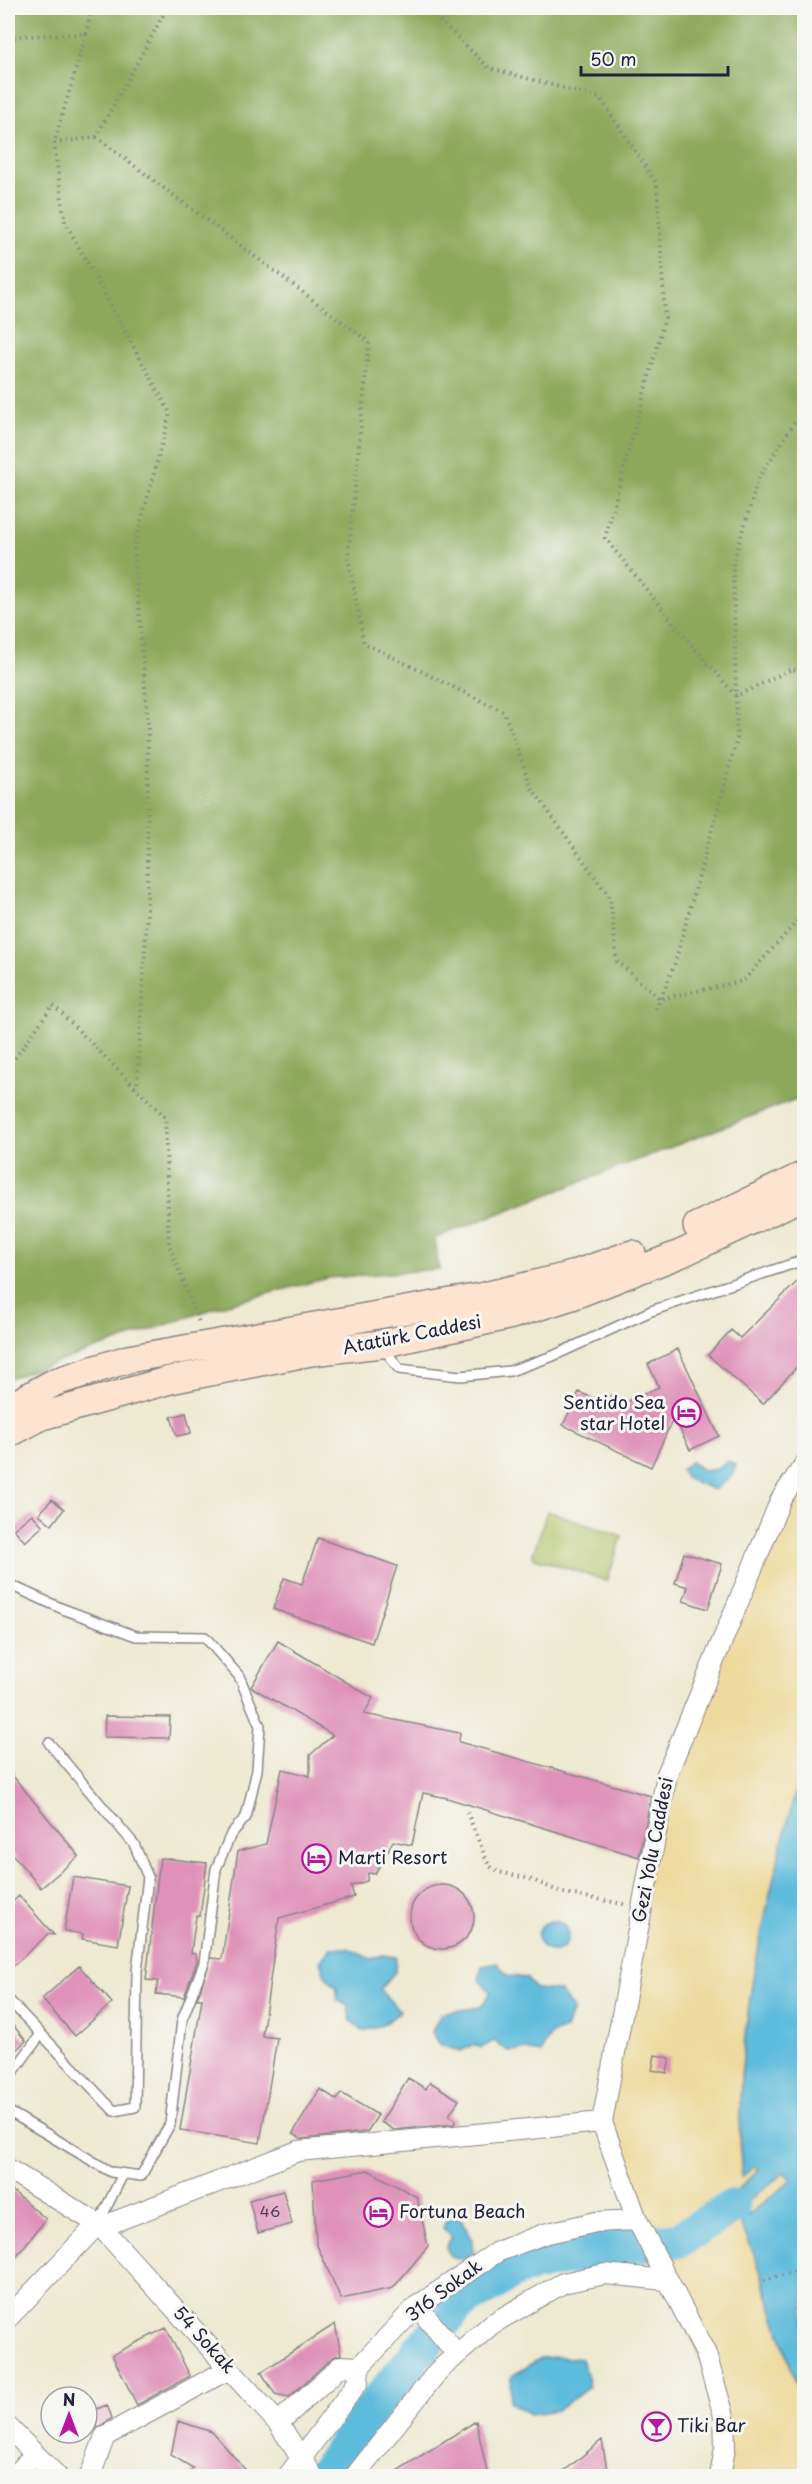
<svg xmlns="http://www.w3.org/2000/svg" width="812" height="2484" font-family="'Playpen Sans',sans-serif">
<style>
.green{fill:#b0c265;stroke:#697250;stroke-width:1.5}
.forest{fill:#8ca85a;stroke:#57654a;stroke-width:1.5}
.sand{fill:#eeda9e;stroke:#887e6c;stroke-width:1.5}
.water{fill:#5dbbdb;stroke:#406e8b;stroke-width:1.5}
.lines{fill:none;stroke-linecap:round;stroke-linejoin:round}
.river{stroke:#5dbbdb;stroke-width:36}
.building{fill:#df91b8}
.lane-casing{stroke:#888686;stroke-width:12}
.street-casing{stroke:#888686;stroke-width:22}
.secondary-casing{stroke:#888686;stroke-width:30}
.path{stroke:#888686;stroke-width:4;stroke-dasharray:1.5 4.5;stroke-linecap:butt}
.lane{stroke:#fff;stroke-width:9}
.street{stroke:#fff;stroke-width:20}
.secondary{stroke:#fde4d0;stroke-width:27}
.labels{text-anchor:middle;stroke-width:6;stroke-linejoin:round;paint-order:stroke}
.number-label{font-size:15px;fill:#513e5a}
.street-label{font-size:18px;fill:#22223b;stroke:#f6f6f2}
.poi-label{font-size:18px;fill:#22223b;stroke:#f6f6f2;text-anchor:start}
</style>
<rect width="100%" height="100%" fill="#f6f6f2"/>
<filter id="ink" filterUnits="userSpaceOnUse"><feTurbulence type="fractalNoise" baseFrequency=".0167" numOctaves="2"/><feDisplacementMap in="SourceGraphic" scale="12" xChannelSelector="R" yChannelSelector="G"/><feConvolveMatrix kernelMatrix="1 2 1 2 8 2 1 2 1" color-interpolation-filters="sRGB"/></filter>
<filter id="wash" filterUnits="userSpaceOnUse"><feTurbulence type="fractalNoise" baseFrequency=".008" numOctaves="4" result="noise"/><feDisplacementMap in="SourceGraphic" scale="24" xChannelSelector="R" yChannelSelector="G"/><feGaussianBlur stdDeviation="1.35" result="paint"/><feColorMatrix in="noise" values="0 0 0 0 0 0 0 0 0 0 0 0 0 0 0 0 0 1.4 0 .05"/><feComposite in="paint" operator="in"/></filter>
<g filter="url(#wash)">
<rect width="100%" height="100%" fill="#eee9d1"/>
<path class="green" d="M547,1511L622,1536L607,1581L532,1557Z"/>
<path class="forest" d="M8,8H804V1096L435,1238L439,1269L328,1278L224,1305L8,1379Z"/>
<path class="sand" d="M804,1465V1758L780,1852L741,2074L739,2143L742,2176L756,2166L759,2170L729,2199L734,2212L785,2171L792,2181L741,2221L757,2261L804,2408V2476H720L724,2416L602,2122L667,1774Z"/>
<path class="water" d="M727,1461L736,1465L733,1475L714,1490L685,1478L681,1470L690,1462L705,1471L717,1469Z
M804,1758V2408L757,2261L740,2222L791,2181L785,2172L734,2212L729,2199L759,2170L755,2166L742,2177C730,2036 769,1893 804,1758Z
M538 1936a15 15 0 1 1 30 0a15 15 0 1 1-30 0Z
M331,1948H347L371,1959L383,1955L396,1957L395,1972L380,1989L400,2012L379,2027L362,2031L351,2021L348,2006L337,2000V1988L326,1977L320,1961Z
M497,1963L508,1976L526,1978L536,1989L559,1991L573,2009L566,2029L551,2034L541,2053L525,2050L508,2051L494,2041L481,2048L474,2044L461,2051L441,2046L432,2032L441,2013L481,2007L491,1992L479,1980L482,1966Z
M448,2215L461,2220L473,2240V2252L462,2260L451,2257L446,2247L452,2237L443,2228Z
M559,2357L582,2359L589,2387L558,2410L530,2414L510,2402L512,2376L540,2358Z"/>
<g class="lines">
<path class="river" d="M322,2476L375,2405L457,2306L518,2268L617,2247L679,2240L732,2207"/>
</g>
<g id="blocks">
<path class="building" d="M804,1275V1359L763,1404L708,1355L731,1330L740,1338Z
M678,1349L719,1436L690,1450L674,1417L651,1467L563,1425L579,1392L599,1401L613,1395L618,1406L659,1387L648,1364Z
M186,1413L191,1433L177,1436L171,1417Z
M52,1499L64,1509L52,1525L39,1514Z
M32,1514L43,1526L25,1542L14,1529Z
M318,1538L397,1566L372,1643L273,1609L284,1578L302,1584Z
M684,1553L722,1564L708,1609L683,1601L688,1587L675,1583Z
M278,1641L373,1698L364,1714L460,1733L459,1742L651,1796L639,1857L447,1798L423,1793L412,1845L393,1841L375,1874L368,1873L367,1881L351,1886L354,1897L279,1918L262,2036L277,2038L260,2143L180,2130L202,1999H197L211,1958L222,1959L238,1851L266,1844L282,1769L310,1776V1755L333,1735L251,1687Z
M105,1716L170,1717L169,1738L104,1737Z
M8,1770L79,1856L41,1888L8,1849Z
M160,1858L207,1863L200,1916H196L191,1953L196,1954L197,1961L184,1997L156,1994L158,1981L146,1980Z
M73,1877L128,1886L118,1945L82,1939L83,1934L64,1931Z
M410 1917a32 32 0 1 1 64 0a32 32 0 1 1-64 0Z
M19,1896L54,1935L48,1934L8,1971V1906Z
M79,1966L112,2003L75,2036L42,1999Z
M8,2019L26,2041L8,2057Z
M655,2055L670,2058L667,2073L652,2070Z
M408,2078L426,2089L430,2082L459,2100L449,2115L456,2120L454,2124L394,2130L381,2122Z
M320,2089L337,2100L341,2093L378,2115L367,2132L302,2139L293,2133Z
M368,2170L417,2197L428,2246L393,2288L341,2299L316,2243L313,2180Z
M8,2187L46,2219L8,2267Z
M283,2191L292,2224L258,2233L249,2200Z
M335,2324L341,2354L333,2357L289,2397L275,2394L261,2372Z
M166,2328L190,2376L137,2405L112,2355Z
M107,2405L112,2418L97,2428L91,2411Z
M644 2425a12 12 0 1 1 24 0a12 12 0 1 1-24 0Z
M178,2421L212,2432L251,2476H186L193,2468L171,2455Z
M476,2421L488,2476H389Z
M602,2440L608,2476H558Z"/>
</g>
</g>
<g filter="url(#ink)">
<use href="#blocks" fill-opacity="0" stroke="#888686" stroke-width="1.5"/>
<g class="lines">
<defs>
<path id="lane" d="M383,1347L399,1369L460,1376L510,1371L553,1356L651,1311L804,1260
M8,1584L63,1609L136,1636L205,1637L239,1676L260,1726L257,1770L246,1817L231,1834L216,1869L204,1963L182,2020L170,2124L141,2176L111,2172L8,2111
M8,1999L114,2111L135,2107L137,1971L148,1877L134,1844L49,1743
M8,2079L41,2034
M98,2224L123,2174"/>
<path id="street" d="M8,2169L98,2224
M101,2227L278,2423L313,2476
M417,2306L457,2354
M8,2318L98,2224L101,2227L298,2151L602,2122
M278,2423L341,2366L359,2367
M8,2427L57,2476
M15,2476L35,2454
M90,2476L105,2436L229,2369
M288,2476L358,2382L359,2367L417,2306L497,2252L544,2234L596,2222L637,2220
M355,2476L438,2371L492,2324L563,2283L605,2274L666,2280
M720,2476L725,2448L724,2416L706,2354L637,2220L602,2122L667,1774L781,1499L804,1465"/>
<path id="secondary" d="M697,1226L804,1175
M8,1408L55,1382L128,1359L480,1297L569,1276L632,1254
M8,1434L42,1416L170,1380L311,1352L381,1344L512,1315L572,1296L680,1254L804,1196"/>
</defs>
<use href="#lane" class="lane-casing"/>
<use href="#street" class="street-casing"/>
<use href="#secondary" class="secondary-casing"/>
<path class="path" d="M427,8L489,68L600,98L657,184L665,318L605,538L684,636L736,696L792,669L804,672
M86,34L92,8
M8,39L21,36L86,34L54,143L96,137L167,8
M96,137L369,342L348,557L364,643L504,712L531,787L610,898L617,961L660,999L743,981L804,914
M54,143L65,222L170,413L134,548L148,725L147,913L137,1088
M656,1009L674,966L737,739L733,563L759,477L804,408
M8,1068L53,1005L165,1117L169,1245L200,1325
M467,1812L489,1866L499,1872L530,1879L563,1893L624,1904
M764,2280L804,2269"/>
<use href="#lane" class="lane"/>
<use href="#street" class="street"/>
<use href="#secondary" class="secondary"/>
</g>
</g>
<defs>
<symbol id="hotel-ring" viewBox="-11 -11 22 22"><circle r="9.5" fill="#f6f6f2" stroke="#b5179e" stroke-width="1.5"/><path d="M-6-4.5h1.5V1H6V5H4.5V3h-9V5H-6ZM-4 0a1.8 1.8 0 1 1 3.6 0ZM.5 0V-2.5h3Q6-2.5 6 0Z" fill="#b5179e"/></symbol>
<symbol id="bar-ring" viewBox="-11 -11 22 22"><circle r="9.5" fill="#f6f6f2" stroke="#b5179e" stroke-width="1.5"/><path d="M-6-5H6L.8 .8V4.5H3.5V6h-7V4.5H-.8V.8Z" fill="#b5179e"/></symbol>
</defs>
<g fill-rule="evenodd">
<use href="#hotel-ring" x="670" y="1396" width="33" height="33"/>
<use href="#hotel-ring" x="300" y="1842" width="33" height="33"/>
<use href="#hotel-ring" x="362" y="2196" width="33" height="33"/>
<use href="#bar-ring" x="640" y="2410" width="33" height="33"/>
</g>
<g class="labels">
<g class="number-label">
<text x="270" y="2217">46</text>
</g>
<g class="street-label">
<text transform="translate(412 1335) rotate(-11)" y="6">Atatürk Caddesi</text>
<text transform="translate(653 1850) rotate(-79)" y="6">Gezi Yolu Caddesi</text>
<text transform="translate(444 2291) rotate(-37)" y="6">316 Sokak</text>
<text transform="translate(204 2340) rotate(48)" y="6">54 Sokak</text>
</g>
<g class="poi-label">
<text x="665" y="1409" text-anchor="end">Sentido Sea<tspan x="665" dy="21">star Hotel</tspan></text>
<text x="338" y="1864">Marti Resort</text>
<text x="399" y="2218">Fortuna Beach</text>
<text x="677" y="2432">Tiki Bar</text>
</g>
</g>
<rect width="812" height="2484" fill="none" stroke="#f6f6f2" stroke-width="30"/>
<g transform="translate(69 2415)"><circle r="28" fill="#f6f6f2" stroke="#a1a1a9" stroke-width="1.5"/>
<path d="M0-4.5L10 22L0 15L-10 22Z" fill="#b5179e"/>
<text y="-9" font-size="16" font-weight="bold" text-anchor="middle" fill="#22223b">N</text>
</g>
<path d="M581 66v9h147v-9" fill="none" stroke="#22223b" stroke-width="3"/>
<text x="590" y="66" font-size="18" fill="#22223b" stroke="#f6f6f2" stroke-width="4.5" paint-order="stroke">50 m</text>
</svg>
